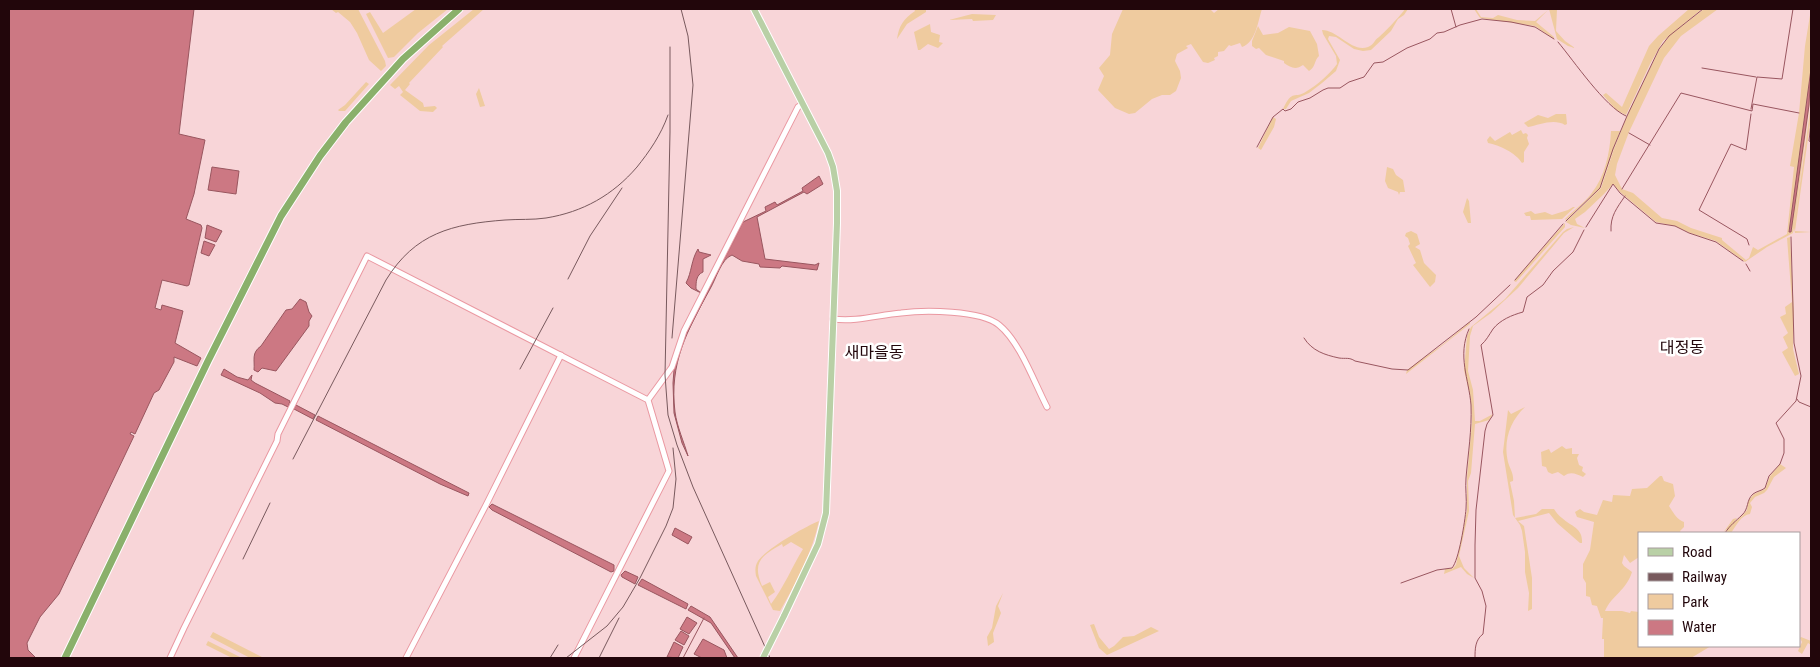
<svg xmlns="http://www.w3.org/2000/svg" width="1820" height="667" font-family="'Roboto Condensed','Noto Sans KR',sans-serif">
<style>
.green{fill:#efcb9f;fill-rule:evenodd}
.water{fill:#cc7883;stroke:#99565f}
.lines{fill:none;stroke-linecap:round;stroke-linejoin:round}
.stream{stroke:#99565f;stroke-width:1}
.minor-casing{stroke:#ea98a1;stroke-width:7}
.major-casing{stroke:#fff;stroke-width:8}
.highway-casing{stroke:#fff;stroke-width:9}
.minor{stroke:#fff;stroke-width:5}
.major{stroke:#b9d0a6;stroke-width:6}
.highway{stroke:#8ab06b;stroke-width:7}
.rail{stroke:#78595d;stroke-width:1}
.major-bridge-casing{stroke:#fff;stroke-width:8;stroke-linecap:butt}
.major-bridge{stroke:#b9d0a6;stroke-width:6}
.labels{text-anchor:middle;stroke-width:5;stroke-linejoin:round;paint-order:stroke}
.quarter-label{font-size:16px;fill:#22060b;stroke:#fff}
</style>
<rect width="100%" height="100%" fill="#f8d5d8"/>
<path class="green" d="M331,9H358L385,61L386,66L381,71L369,60L357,33L350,22L338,12L336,13Z
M416,9H448L418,33L394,57L388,58L366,14L370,12L383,33Z
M474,9H484L442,46L443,47L409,83L410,84L405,90L423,103L424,107L435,106L437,108L433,112L420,111L400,95L403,92L399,86L395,89L390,85L429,45Z
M914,9H926V12L907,24L897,39C899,26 903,19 915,11Z
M1123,9H1210L1214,13L1219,9H1262C1258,21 1256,42 1242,47L1240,43L1231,46L1229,45L1224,51L1218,52V56L1214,58L1215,60L1208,63L1203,62L1191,44L1186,46L1188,48L1177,54L1175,61L1180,71L1181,78L1176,91L1170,95H1162L1152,99L1135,113L1129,114L1115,108L1098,90L1104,76L1099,68L1110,55L1112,34Z
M1405,9H1408L1404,15L1398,19L1391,31L1371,50L1363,51L1354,49L1336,37L1329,36L1328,39L1340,60L1336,71L1322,83L1309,93L1291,101L1286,109H1283C1293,88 1294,100 1307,91C1317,85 1330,74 1337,64L1336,56L1323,34L1322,30C1338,30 1352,53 1368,47C1374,45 1374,40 1379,37C1385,32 1402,14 1405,9Z
M1474,9H1476L1481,17L1493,18L1498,15L1517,20L1535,21L1548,10L1536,22L1554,37V39L1535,26L1480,18Z
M1549,9H1557L1556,31L1565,41L1575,48L1568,46L1557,39Z
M1689,9H1702L1663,41L1650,64L1626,115L1616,110L1603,95L1606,93L1622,107L1649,46L1658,36Z
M1704,9H1718L1681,36L1664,58L1629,132L1617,164L1615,175L1622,189L1633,193L1662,218L1677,221L1691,228L1722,238V240L1746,260L1749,258L1753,247L1758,250L1787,234L1794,167L1790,166L1799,113L1805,46L1811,9V69L1789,232H1791L1811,81V94L1794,227L1811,104V117L1795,231L1811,232L1795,233L1794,228L1793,233L1767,247L1745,262L1716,241L1690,233L1675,226L1656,222L1620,192L1613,184L1604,194L1585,212L1575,219L1577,224L1585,228L1571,225L1566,222L1601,188L1614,149L1627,116L1659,50L1669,36Z
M972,14L996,15L993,20L973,21L972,19L949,20Z
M930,24L931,32L940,35L939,42L943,43L938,48L928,44L920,50H918L914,32Z
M1258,26L1263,35L1278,33L1289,27L1310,31L1317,44L1319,56C1314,60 1316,67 1309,71L1303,65C1296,70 1291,68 1284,63V61L1266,55L1259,48L1256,49L1252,46V41Z
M366,82L369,84L345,111H339L338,110L345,105Z
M479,88L485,106L480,107L476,94Z
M1556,114H1566L1567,124L1565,125C1554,118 1539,125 1528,127L1524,123L1538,115L1548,118Z
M1273,117L1276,119L1274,127L1261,150L1258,148Z
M1521,130L1523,134L1526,133L1528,135L1527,138L1529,144L1524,152V162L1522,163C1516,153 1499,145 1488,143L1487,140L1490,136L1495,141L1510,132L1512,135Z
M1611,131H1620L1600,188L1566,220L1565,219C1574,210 1584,203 1591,194C1605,177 1610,152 1611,131Z
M1387,167L1393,169L1396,175L1403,180L1405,192H1400L1399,195L1398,192L1388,188L1385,181Z
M1467,198L1469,201L1471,223H1468L1463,212Z
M1573,207H1575L1562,219L1531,220L1530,216H1526L1524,213L1531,211L1535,214L1545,212L1552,215L1568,210Z
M1565,223V227L1516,282L1514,281Z
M1574,227L1564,233L1518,288L1491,313L1473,326L1470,336L1468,371L1473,390L1475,421H1480L1493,414L1489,420L1475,424L1471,473L1468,481L1469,511L1459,556L1464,568L1474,578L1467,574L1461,567L1444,574L1445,569H1452L1456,565L1467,510V477L1472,422L1471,400L1464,370L1467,336L1471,327L1505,299L1563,232L1567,229Z
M1411,231L1417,234L1420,244L1415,247L1420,250L1424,263L1436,275L1435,282L1430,287L1413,265L1416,263L1408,246L1410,244L1408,238L1405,236L1406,233Z
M1790,237L1794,312L1793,349L1799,374L1795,376L1782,352L1788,348L1783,337L1788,333L1780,317L1786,314L1785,307L1792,302L1787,238Z
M1470,322V324L1406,374L1407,370L1442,345Z
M1525,407C1510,421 1503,441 1508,462C1510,469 1514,474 1513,481L1510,482L1514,501L1515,518L1536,514L1542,509H1554C1556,512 1559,516 1562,518C1572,527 1583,528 1582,543H1580L1557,523L1549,513L1518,521L1524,526L1532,578V609L1528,611L1529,593L1525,572V552L1522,531L1520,525L1513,515L1503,452L1508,410L1511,414Z
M1562,446L1566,449L1572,448V454H1579L1577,458L1579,465L1583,467L1582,471L1586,474L1583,477C1576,474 1571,471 1564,476L1558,472L1552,474L1548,472L1546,467L1542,466L1541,452L1549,449L1551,453Z
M1780,464L1786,468L1774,477L1767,490L1764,493L1755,497L1750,503L1752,507L1750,514C1741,515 1736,526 1731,533H1726L1727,529L1723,533L1733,519L1737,518L1734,522L1742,516L1747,510L1748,501L1754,494L1765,489L1770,476Z
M1660,476H1662L1664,481L1673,484L1675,496L1669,506C1673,512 1677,520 1684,522V527L1680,531L1681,533H1639V557L1630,563L1624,555L1622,563L1624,566L1632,572C1626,591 1612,595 1605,611H1622L1630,613L1631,611L1639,612V646H1711L1691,658H1604V639H1602L1603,618H1601L1597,606L1592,605L1590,597L1586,596V583L1583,578V564L1590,550L1594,522L1577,517L1575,512L1580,509L1584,512L1597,515L1603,500L1612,502L1613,495L1630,496L1632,489L1647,488Z
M819,521C812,553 796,583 780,611L773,610L756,576C755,570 755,566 758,561C766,549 806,526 819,521ZM791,542L803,549C792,567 784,587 771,604L768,597L775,592L770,582L762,586C752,562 761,556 782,544L783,547Z
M1003,593L998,606L1001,613L993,633L994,642L988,646L987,637L992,628L996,606Z
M1094,624L1099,637L1109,649L1114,646L1123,637L1134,636L1151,627L1159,631L1107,655L1099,648L1090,625Z
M213,632L264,658H250L210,637Z
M1801,637L1811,641V645L1808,643L1802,654L1798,651L1802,642L1800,638Z
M208,641L242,658H232L206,645Z"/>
<path class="water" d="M9,9H194L179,134L205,140L194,194L186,219L201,225L202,228L189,285L187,286L162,280L155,308L161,310L162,305L183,311L175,343L201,358L197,366L174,357V362L159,390L154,393L135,434L131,432L130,434L134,436L59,594L40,617L27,643L28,650L36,658H9Z
M1811,69L1809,105L1791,232H1789Z
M212,167L239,171L236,194L208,190Z
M819,176L823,184L807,194L804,192L757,217L765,259L815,265L819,263L817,270L782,266L780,268L760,267L759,264L742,261L732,255C721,259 716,279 710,289C687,331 669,363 675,412C677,427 684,442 688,456L682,443L674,413L673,383L674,370L684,339L743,222L766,211L765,207L775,202L777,205L803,191L802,188Z
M207,225L222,231L216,242L205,238Z
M204,241L215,245L209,256L201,253Z
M698,249L699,252L711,255L703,259V272C696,275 696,282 696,289L701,293L691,288L686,283C692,272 691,260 698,249Z
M300,299L306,302L309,312L312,316L309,321V326L276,371L262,368L258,372L254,370C255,360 251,353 261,346L286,310L292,309Z
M224,369L237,377L248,380L252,375L251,380L255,383L290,401L288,407L282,404L275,403L260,393L221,375Z
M296,405L315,415L313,419L294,409Z
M318,416L469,493L468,496L440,484L316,420Z
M492,504L614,565V571L611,572L492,510L489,507Z
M675,528L692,537L688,544L672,535Z
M625,571L638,577L635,584L622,577L621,575Z
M642,579L688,604L686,609L638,585Z
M691,606L710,617L738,658H735L711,623L688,610Z
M687,617L697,623L689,634L680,629Z
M681,631L689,636L684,645L675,640Z
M703,639L724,650L727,658H702L694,654Z
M674,642L683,647L678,658L667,657Z"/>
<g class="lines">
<path class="stream" d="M1451,9L1456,27
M1558,42C1574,61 1605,107 1626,116
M1702,68L1756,77
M1751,109L1757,77L1782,79L1793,9
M1811,123L1809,141L1811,142
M1629,133L1650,145
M1257,147L1273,117L1283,109L1285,111L1291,109L1298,102L1310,98L1323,90L1328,88H1340L1349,82L1364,77L1374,63L1383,62L1407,48L1430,39L1437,33L1444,32L1460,25L1482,19L1511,22L1535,27L1554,39
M1622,189L1681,93L1752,111L1753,104L1799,113
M1566,221L1600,188L1613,149L1627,116L1659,49L1669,36L1703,9
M1586,227L1613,184L1620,193L1656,223L1675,226L1689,233L1716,242L1743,261
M1611,231C1610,216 1617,208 1625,196
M1749,245L1747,239L1699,210L1731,144L1746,150L1751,114
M1746,264L1750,271
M1515,280L1563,224
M1304,338C1312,351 1325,355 1339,358C1346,359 1349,357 1355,361L1392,369L1408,370L1476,317L1510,285
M1797,399L1799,402L1811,407
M1725,533C1730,525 1736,521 1742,515C1749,509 1746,500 1753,494C1757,491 1761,491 1765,488L1769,476L1780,464L1784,453V439L1776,423L1796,401L1801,376L1794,343L1791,237
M1401,583L1437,570L1452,568C1459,560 1465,521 1466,509C1467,499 1465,488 1466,478C1468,454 1472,430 1471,405C1469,379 1457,356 1469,329
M683,658L704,618
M1475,658C1475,649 1475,640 1483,634L1486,606L1482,591L1475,578V545L1476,510L1485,431L1487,424L1493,415L1481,345C1486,341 1489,335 1493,329C1500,320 1512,315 1523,312L1527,297L1543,285L1553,271L1573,252L1584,230"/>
<defs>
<path id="minor" d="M833,319C857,322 878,315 901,313C924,310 981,310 999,325C1020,342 1034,382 1047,407
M648,400L672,367L684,331L798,107L803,104
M170,658L184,628L277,441L278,434L367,256L648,400L669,471L574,658
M406,658L486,505L561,355"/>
<path id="major" d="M754,9L828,153L833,167L837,191V223L826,513L818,544L784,616"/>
<path id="highway" d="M65,658L208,361L281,216L320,156L346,122L403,59L459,9"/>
</defs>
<use href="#minor" class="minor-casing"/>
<use href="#major" class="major-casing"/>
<use href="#highway" class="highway-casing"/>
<use href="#minor" class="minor"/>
<use href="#major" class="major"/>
<use href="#highway" class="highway"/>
<path class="rail" d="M670,47V132L665,375L668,415L677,445L693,487L770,658
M568,279L590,236L622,188
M672,338L693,85L688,36L681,9
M520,369L553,308
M293,459L386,280C415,233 452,224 505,220C518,219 533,220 546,218C583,212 613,195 637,167C649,152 661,135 668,115
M243,559L270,503
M550,658L558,645
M566,658L607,626L623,607L640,578L666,526L673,508L676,479L673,448
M599,658L619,618"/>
<defs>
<path id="major-bridge" d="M763,658L784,616"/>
</defs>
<use href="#major-bridge" class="major-bridge-casing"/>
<use href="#major-bridge" class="major-bridge"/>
</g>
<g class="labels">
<g class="quarter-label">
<text x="1682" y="353">대정동</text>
<text x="874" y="358">새마을동</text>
</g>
</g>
<rect width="1820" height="667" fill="none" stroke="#22060b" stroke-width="20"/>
<rect x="1638" y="532" width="162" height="115" fill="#ffffff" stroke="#a79b9d"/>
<rect x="1648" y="548" width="25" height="8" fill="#b9d0a6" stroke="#a79b9d"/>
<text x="1682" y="557" font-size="15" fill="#22060b">Road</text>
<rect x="1648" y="573" width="25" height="8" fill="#78595d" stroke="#a79b9d"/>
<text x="1682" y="582" font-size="15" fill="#22060b">Railway</text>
<rect x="1648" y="594" width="25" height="15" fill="#efcb9f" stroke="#a79b9d"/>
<text x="1682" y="607" font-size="15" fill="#22060b">Park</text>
<rect x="1648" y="620" width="25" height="15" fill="#cc7883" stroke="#a79b9d"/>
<text x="1682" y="632" font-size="15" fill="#22060b">Water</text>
</svg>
